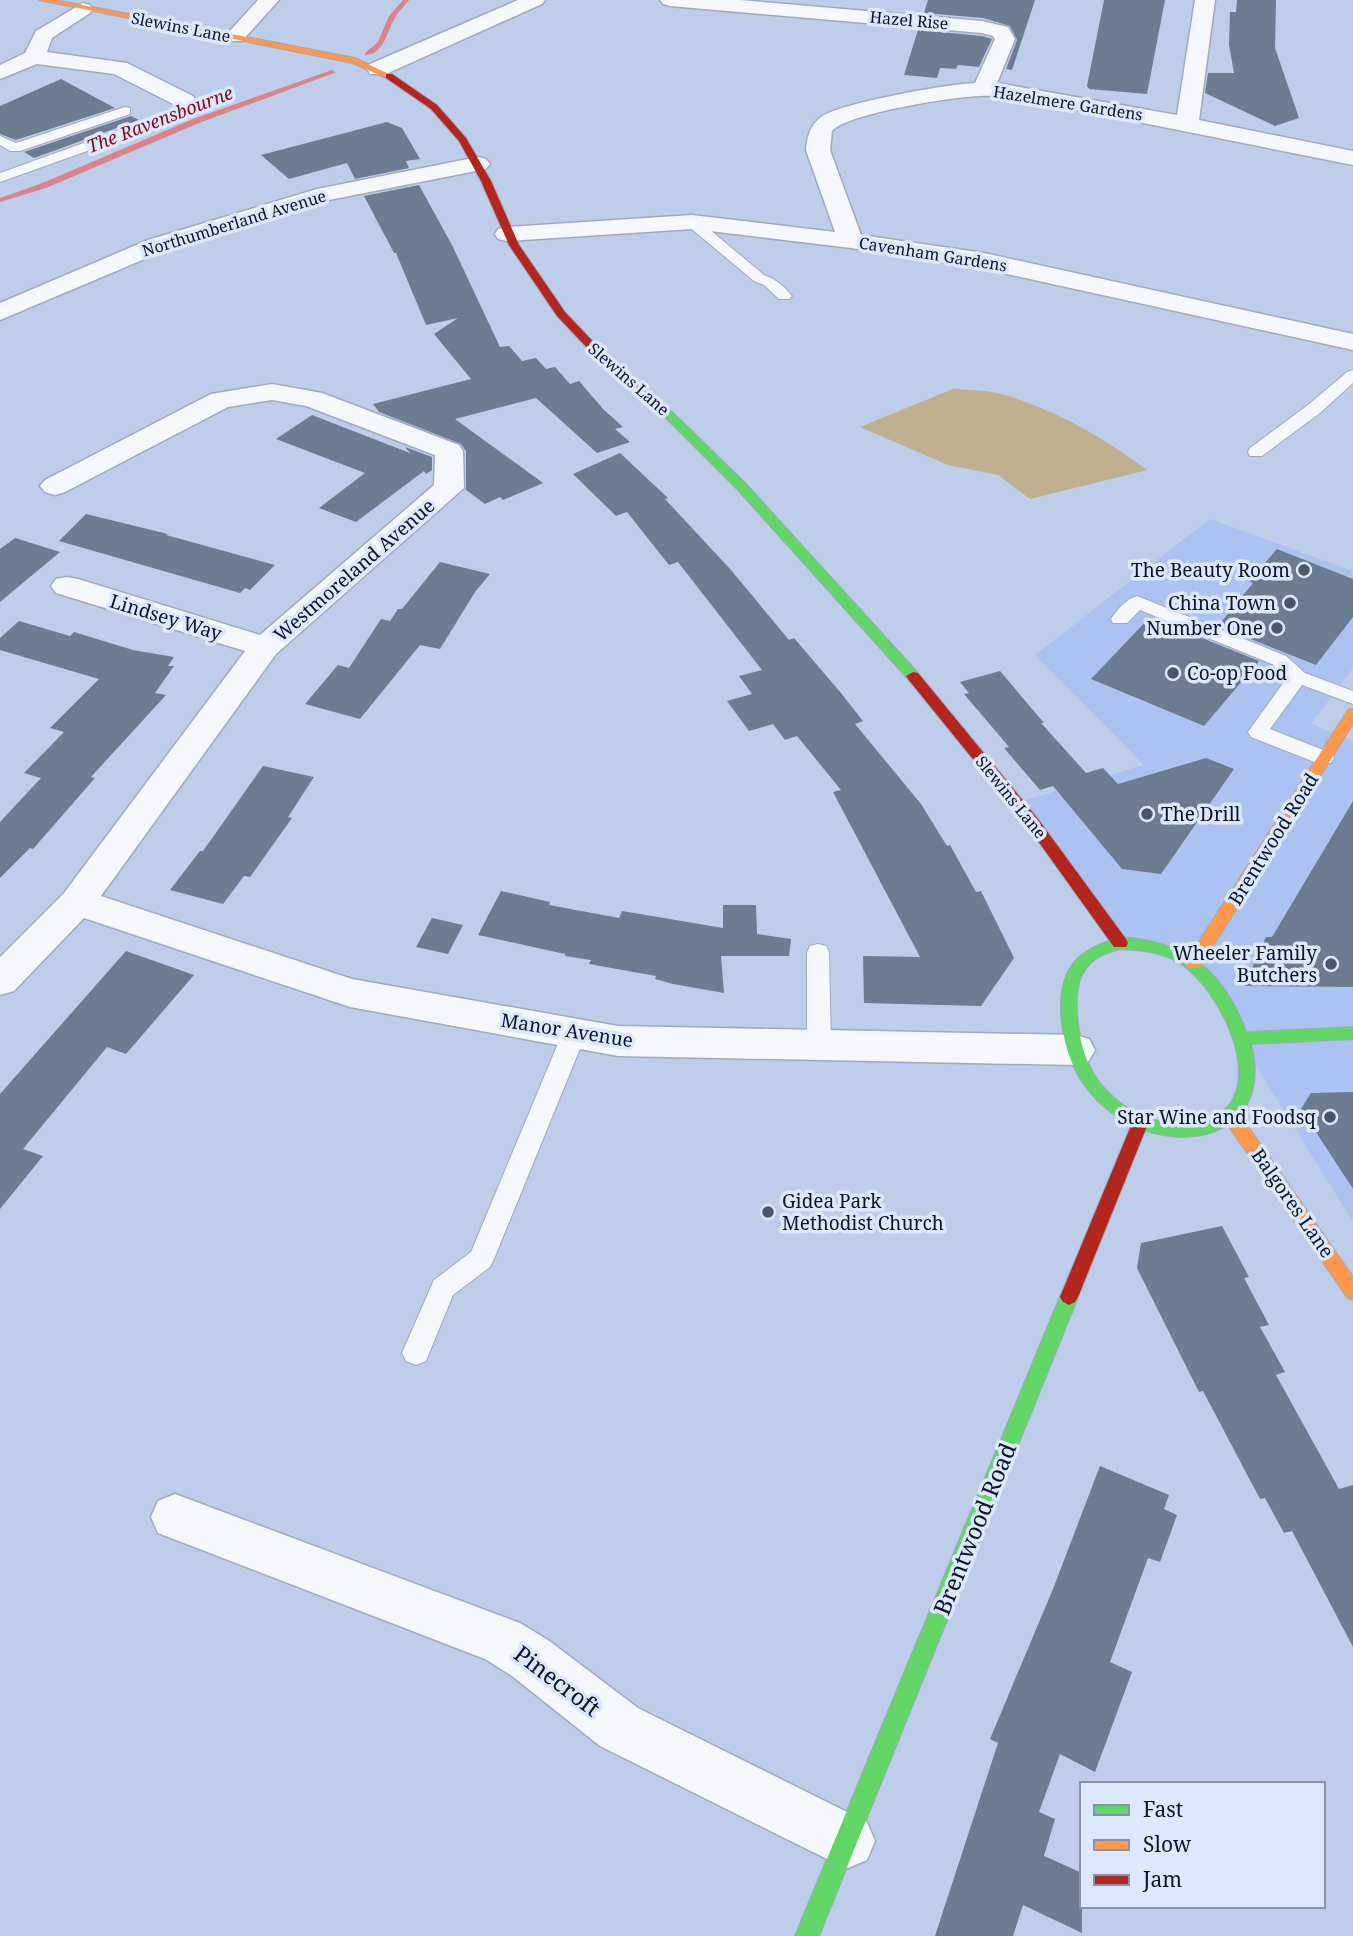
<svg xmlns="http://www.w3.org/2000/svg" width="1353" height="1936" font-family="'Noto Serif',serif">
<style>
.built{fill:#acc3f1}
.green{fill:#bfb090}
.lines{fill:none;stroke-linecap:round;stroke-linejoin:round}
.stream{fill:#db838a;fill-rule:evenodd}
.building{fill:#6c7d91}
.lane-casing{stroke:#9faac1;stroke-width:2}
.street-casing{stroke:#9faac1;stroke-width:3}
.fast-casing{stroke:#9faac1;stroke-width:2}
.slow-casing{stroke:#9faac1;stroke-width:2}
.jam-casing{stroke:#9faac1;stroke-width:2}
.lane{fill:#f5f8fc;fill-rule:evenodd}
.street{fill:#f5f8fc;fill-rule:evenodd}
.fast{fill:#63d668;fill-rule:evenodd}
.slow{fill:#ff974d;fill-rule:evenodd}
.jam{fill:#b3261e;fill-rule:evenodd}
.poi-dot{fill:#4a556b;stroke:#dce8fe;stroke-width:2.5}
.labels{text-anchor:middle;stroke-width:7;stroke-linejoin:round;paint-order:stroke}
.far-street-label{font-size:16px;fill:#0b1427;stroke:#dce8fe}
.far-water-label{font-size:18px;font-style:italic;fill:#880819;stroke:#dce8fe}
.street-label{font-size:19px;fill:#0b1427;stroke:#dce8fe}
.poi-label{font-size:19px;fill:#0b1427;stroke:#dce8fe;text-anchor:end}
.near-street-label{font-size:23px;fill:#0b1427;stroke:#dce8fe}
</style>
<rect width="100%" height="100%" fill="#becdea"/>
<path class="built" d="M1210,519L1353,571V668L1311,724L1353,741V1222L1193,964L1120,943L1016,803L1144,765L1035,655Z"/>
<path class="green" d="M953,389C969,390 987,390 1002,394C1055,410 1103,437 1147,470L1030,499L998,475L948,465L860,427Z"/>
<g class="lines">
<path class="stream" d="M403,0H409C405,6 398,11 395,18C386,32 385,54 365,55V53L378,42L389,16Z
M332,70L335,72L334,73L199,123L46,188L0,202V198L40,184L193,119Z"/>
</g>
<path class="building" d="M928,0H1035L1012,70L1006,69L1017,40L1010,26L983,18L924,13Z
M1104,0H1165L1147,94L1089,89L1087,86Z
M1237,0H1276L1275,48L1299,118L1275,126L1205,93L1208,73H1234L1229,45L1230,12H1236Z
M918,30L982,36L992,39L979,67L958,65L956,69L940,68L937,78L904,75Z
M61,79L115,108L16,140L0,134V106Z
M131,116L139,120L34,158L24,152Z
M387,122L402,128L420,159L406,161L409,168L355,179L347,163L289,179L261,155Z
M419,185L452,245L500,347L509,346L522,361L536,358L546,369L555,367L570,384L579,381L604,410L623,427L615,429L630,442L597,453L536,398L455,419L543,483L503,500L500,497L485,504L466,490V451L461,444L379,412L373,404L471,379L434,334L458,318L426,325L396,253H394L364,196Z
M312,415L410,453L405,447L432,457V470L426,474L424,471L356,522L319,508L365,473L276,439Z
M620,453L668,498L665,499L731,570L789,640L794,638L841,693L863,721L855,724L921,804L947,846L950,845L976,892L981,891L1014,958L981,1006L864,1003L863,956L920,957L833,792L841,790L797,736L785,740L773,724L749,731L727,701L752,694L739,676L762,670L678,562L669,565L627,512L616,516L573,474Z
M86,514L168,534L166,535L275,565L250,590L245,588L240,593L59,541Z
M15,538L60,552L0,602V549Z
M1277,549L1353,579V617L1316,665L1218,626L1253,583L1249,581Z
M440,562L490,574L475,592L440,649L420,645L360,719L305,704L338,665L349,668L381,619L390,621L398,609H402Z
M1150,617L1259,661L1204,726L1091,679Z
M19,621L70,636L74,632L133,650L174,657L168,666H174L155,693L166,695L91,777L95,778L33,849L30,848L0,878V822L41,778L24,773L64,732L50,728L99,679L0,650V638Z
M1000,671L1044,723H1041L1086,773L1103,768L1118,784L1206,758L1234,769L1161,874L1122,869L1053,786L1040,790L1004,748L1009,747L964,694L969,693L960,682Z
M263,766L314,777L288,817L292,818L250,877L244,876L223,904L170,890L200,851H203Z
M1353,801V987L1244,986L1266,937H1272Z
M501,891L550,902L549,905L619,918L622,911L723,928V905H756L757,934L791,939L789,956H721L724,993L673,984L655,979L656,976L589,964L591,960L565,956V954L478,935Z
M432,918L463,925L448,954L416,947Z
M126,951L194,975L126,1054L107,1047L23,1149L43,1156L0,1209V1094Z
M1353,1092V1189L1301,1109L1311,1093Z
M1222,1226L1249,1277L1244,1278L1269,1325L1260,1327L1285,1372L1276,1375L1339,1489L1353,1485V1647L1292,1531L1284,1533L1265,1498L1260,1499L1203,1391L1199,1392L1137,1268L1141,1243Z
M1100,1466L1169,1495L1164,1509L1177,1515L1160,1562L1148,1558L1110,1662L1132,1672L1095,1772L1060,1754L1039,1812L1055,1819L1044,1856L1082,1873V1933L1023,1905L1013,1936H935L998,1743L990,1739L1053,1589Z"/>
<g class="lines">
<defs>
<path id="lane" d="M185,97L192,101L180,118L0,182V173L170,112L180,98Z
M125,107L130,108V114L20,151H10L0,145V136L16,143Z
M692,218L697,219L764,275C775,279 784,286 792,296L789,299H779L764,285L754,281L687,225L685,222Z
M1353,370V383L1320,413L1262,456H1250L1248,452L1250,448L1308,405L1347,372Z
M1137,596L1286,656L1305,673L1353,691V704L1302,685L1270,729L1331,753L1334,758L1331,763H1317L1251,737L1248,732L1287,678L1272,664L1140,610L1127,623H1113L1111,619C1117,610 1126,599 1137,596Z
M818,944L826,946L829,952L831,1047L827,1053L819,1056L811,1053L807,1047V952L810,946Z
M574,1025L582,1028L586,1034L494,1259L490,1267L453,1295L426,1361L416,1365L406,1361L402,1353L434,1280L471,1252L562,1034L566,1028Z"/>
<path id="street" d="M258,0H279L242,41H228L225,37L228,33Z
M518,0H545L542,4L386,74H370L367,69L370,64Z
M660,0H740L982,21L1008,27L1015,39L997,83L1177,115L1195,0H1215L1199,120L1353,151V165L1023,99C1009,97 994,95 980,96C952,97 849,113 832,131L830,150L861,235L984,253L1353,334V350L984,269L851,248L692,229L507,241L498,239L495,234L498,229L507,227L692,215L835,232L806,150C807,137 810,125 821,117C840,103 948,84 975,83L995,39L993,36L982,33L670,6L663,4Z
M83,3L90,5L93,9L90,13L52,38L47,52L127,63L193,96L196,101L193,106H177L114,74L37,64L0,79V65L25,53L36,31Z
M478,157L486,159L490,164L486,169L329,200L166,250L0,320V303L148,240L317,189Z
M272,384L322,393L459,445L463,451L464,488L276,654L101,896L352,979L618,1026L1075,1035L1089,1039L1095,1050L1089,1061L1075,1065L618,1056L350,1007L84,918L14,991L0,995V957L64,893L245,651L56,593L51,586L56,579L67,577L78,579L260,635L434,485L435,455L306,406L272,400L228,407L65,492L55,495L45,492L40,486L45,480L211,394Z
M175,1494L520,1623L548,1640L638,1708L867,1822L875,1841L867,1860L848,1868L829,1860L600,1746L512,1676L485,1659L158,1533L151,1517L158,1501Z"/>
<path id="fast" d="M663,406L667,407L746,484L918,673L920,676L918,679H908L738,490L659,411V407Z
M1120,937C1185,941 1224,970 1246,1032L1353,1027V1039L1251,1044C1286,1180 1062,1166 1061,1007C1061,964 1081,949 1120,937ZM1120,949C1142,950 1163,952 1181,964C1221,990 1273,1094 1209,1119C1165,1136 1111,1108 1091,1069C1082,1051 1078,1031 1077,1012C1076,997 1077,978 1088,966C1096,956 1109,952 1120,949Z
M1069,1289L1075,1292L1078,1297L819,1936H795L1060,1297L1063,1292Z"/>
<path id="slow" d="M39,0H56L355,58L393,76L386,78L353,63Z
M1353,709V724L1199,968H1187L1185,964L1187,960L1348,710Z
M1231,1109L1237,1111L1353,1277V1300L1347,1297L1225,1121L1223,1116L1225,1111Z"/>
<path id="jam" d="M386,74H392L437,105L466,138L491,181L519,245L565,312L600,349L667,407V411H659L592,353L557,316L509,245L481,181L459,141L431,109L386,78Z
M913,672L918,673L1038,819L1126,939L1128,943L1126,947H1114L1028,827L908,679L906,676Z
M1141,1114L1147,1116L1149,1121L1078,1297L1075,1302L1069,1305L1063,1302L1060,1297L1133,1121L1135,1116Z"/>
</defs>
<use href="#lane" class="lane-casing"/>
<use href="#street" class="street-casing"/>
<use href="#fast" class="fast-casing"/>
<use href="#slow" class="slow-casing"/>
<use href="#jam" class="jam-casing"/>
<use href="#lane" class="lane"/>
<use href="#street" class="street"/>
<use href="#fast" class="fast"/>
<use href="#slow" class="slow"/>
<use href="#jam" class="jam"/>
</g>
<g class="poi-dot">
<circle cx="1304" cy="570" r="7"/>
<circle cx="1290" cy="603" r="7"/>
<circle cx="1277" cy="628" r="7"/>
<circle cx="1173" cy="673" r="7"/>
<circle cx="1147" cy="814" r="7"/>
<circle cx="1331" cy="964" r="7"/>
<circle cx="1330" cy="1117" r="7"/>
<circle cx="768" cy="1212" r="7"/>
</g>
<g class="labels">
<g class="far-street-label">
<text transform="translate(909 20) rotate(5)" y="6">Hazel Rise</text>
<text transform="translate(181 27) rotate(11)" y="6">Slewins Lane</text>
<text transform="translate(1068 103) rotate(9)" y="6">Hazelmere Gardens</text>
<text transform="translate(234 223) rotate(-17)" y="6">Northumberland Avenue</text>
<text transform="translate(933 254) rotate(9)" y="6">Cavenham Gardens</text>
<text transform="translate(629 379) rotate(41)" y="6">Slewins Lane</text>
<text transform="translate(1011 797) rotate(51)" y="6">Slewins Lane</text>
</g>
<g class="far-water-label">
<text transform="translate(160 120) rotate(-21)" y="6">The Ravensbourne</text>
</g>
<g class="street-label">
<text transform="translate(354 570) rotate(-41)" y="7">Westmoreland Avenue</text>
<text transform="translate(166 617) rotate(17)" y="7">Lindsey Way</text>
<text transform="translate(1273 839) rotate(-58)" y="7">Brentwood Road</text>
<text transform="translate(567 1030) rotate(9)" y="7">Manor Avenue</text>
<text transform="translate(1293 1203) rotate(55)" y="7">Balgores Lane</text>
</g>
<g class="poi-label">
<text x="1290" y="577">The Beauty Room</text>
<text x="1276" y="610">China Town</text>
<text x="1263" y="635">Number One</text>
<text x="1187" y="680" text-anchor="start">Co-op Food</text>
<text x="1161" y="821" text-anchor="start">The Drill</text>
<text x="1317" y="960">Wheeler Family<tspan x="1317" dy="22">Butchers</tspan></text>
<text x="1316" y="1124">Star Wine and Foodsq</text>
<text x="782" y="1208" text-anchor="start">Gidea Park<tspan x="782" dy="22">Methodist Church</tspan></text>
</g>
<g class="near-street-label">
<text transform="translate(975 1529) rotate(-68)" y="8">Brentwood Road</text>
<text transform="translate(557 1681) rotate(37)" y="8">Pinecroft</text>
</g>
</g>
<rect x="1080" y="1782" width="245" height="126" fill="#dce8fe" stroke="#8893a8" stroke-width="2"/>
<rect x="1094" y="1805" width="35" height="10" fill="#63d668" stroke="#8893a8" stroke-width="2"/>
<text x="1143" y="1817" font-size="21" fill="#0b1427">Fast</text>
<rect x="1094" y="1840" width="35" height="10" fill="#ff974d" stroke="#8893a8" stroke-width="2"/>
<text x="1143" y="1852" font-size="21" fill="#0b1427">Slow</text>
<rect x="1094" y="1875" width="35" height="10" fill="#b3261e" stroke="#8893a8" stroke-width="2"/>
<text x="1143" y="1887" font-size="21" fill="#0b1427">Jam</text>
</svg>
